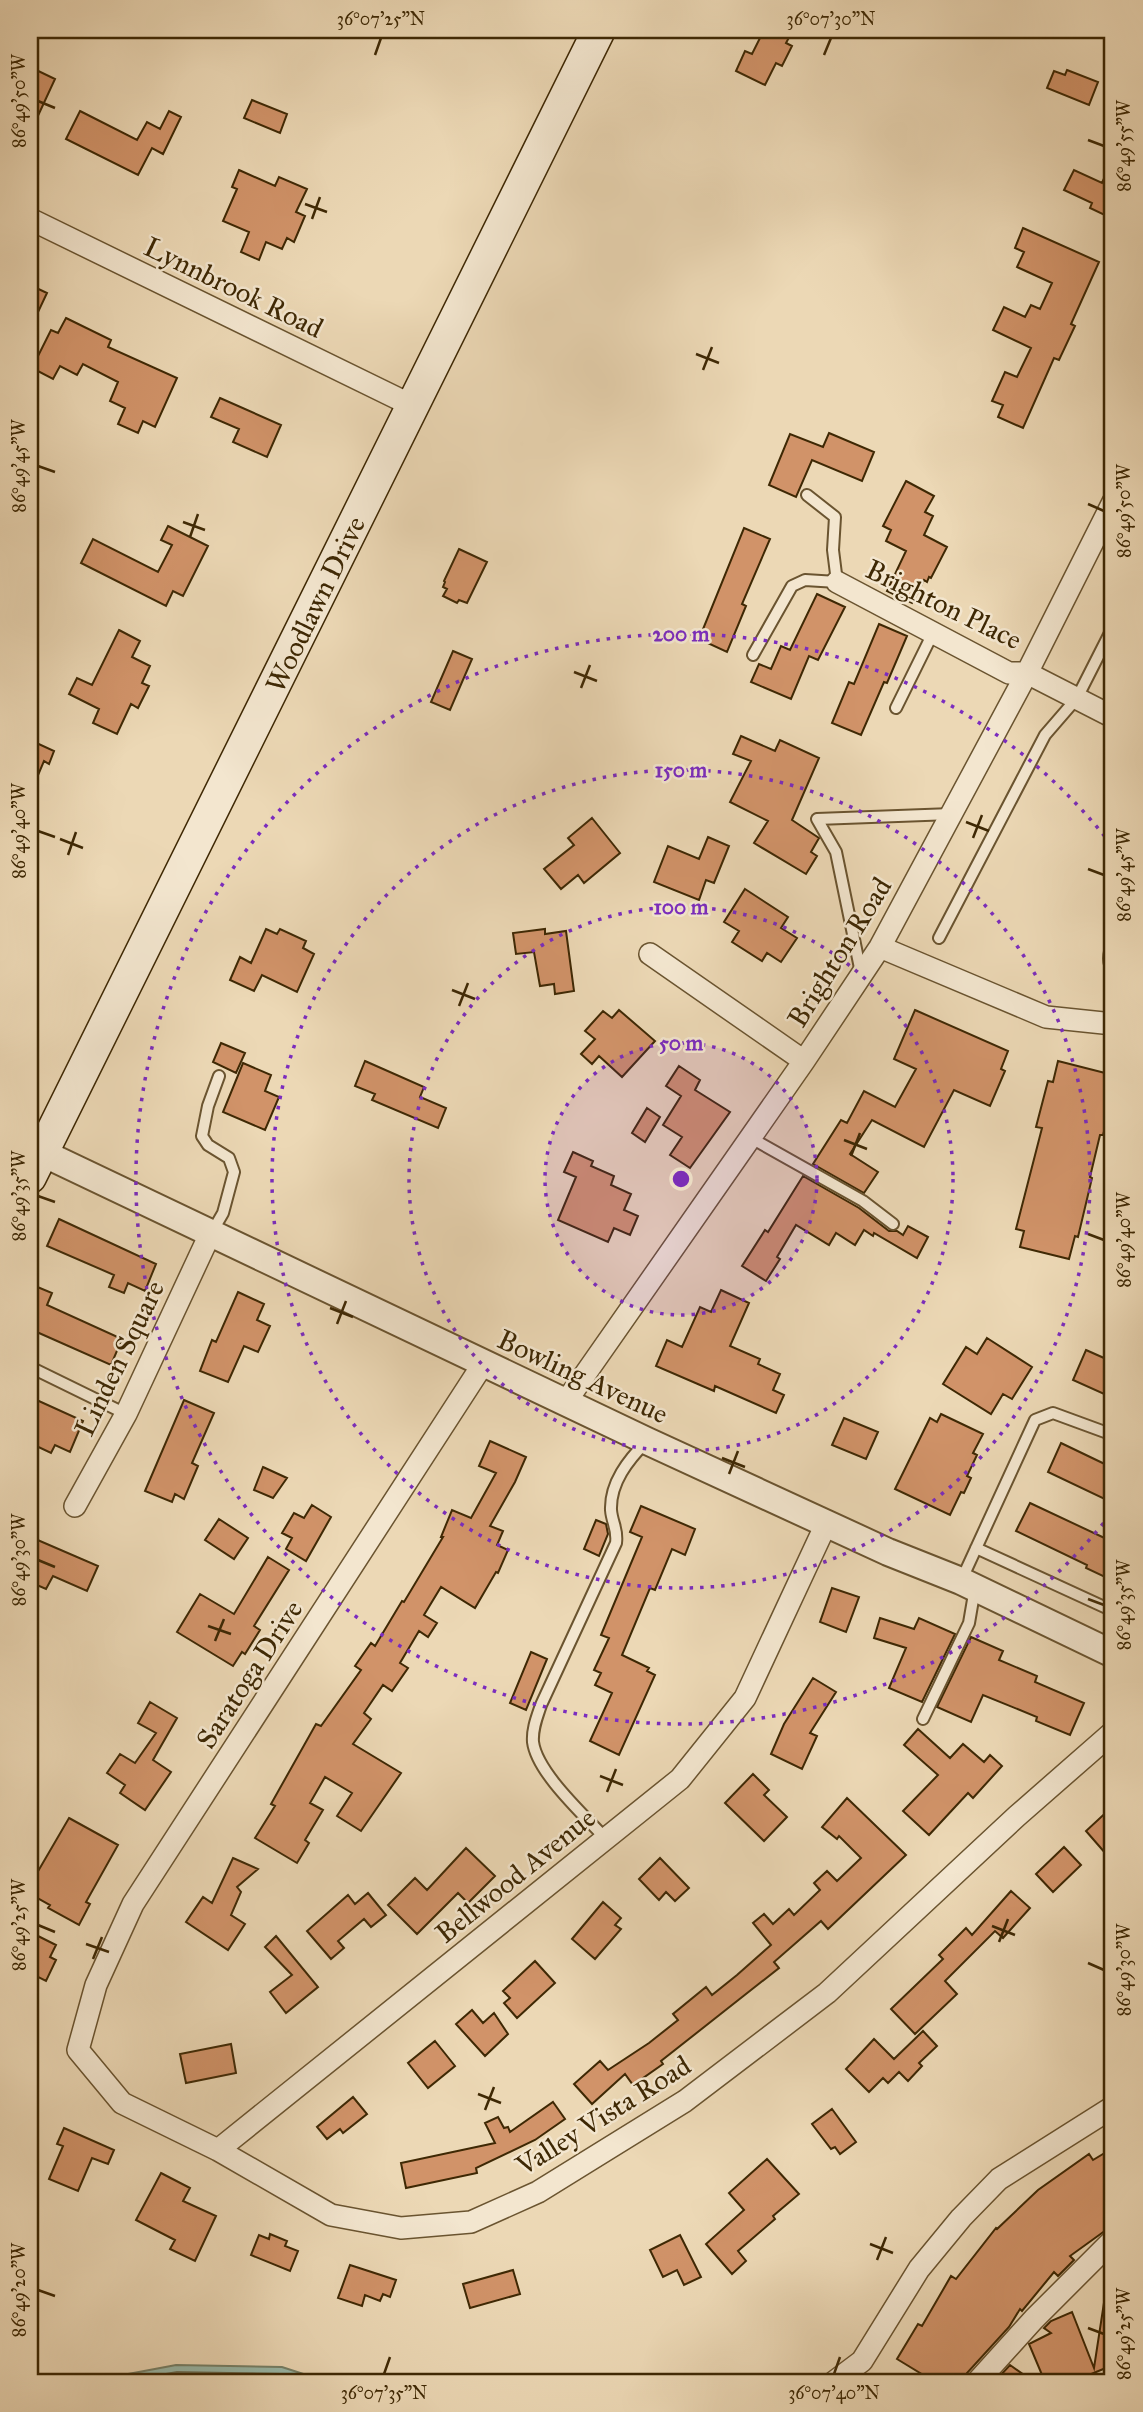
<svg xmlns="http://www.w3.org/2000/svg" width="1143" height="2412" font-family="'IM FELL Great Primer',serif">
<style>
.water{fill:#99baab;stroke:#758068;stroke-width:2}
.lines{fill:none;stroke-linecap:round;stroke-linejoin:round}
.shore{stroke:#6c7158;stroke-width:2}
.building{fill:#d19369;stroke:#3e2804;stroke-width:2}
.service-casing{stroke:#6a5430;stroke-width:14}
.minor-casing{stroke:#6a5430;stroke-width:24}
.tertiary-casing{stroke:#6a5430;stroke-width:30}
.secondary-casing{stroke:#3e2804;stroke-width:35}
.service{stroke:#f3e6cf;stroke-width:10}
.minor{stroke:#f3e6cf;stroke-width:21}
.tertiary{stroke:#f3e6cf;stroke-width:26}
.secondary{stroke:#f3e6cf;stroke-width:32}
.ticks{fill:none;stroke:#3e2804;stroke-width:2.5}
.ring{fill:none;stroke:#7b2cbf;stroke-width:3.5;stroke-dasharray:3.5 7}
.labels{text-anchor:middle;stroke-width:5;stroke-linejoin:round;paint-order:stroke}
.street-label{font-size:28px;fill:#3e2804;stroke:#f3e6cf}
.centre{fill:#7b2cbf;stroke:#f3e6cf;stroke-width:3.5}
.ring-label{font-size:21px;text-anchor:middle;font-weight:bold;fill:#7b2cbf;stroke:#f3e6cf;stroke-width:5;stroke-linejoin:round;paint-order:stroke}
.neatline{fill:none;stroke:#3e2804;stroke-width:2.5}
.ticks-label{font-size:18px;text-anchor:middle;fill:#3e2804}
</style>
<rect width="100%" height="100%" fill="#ecd8b5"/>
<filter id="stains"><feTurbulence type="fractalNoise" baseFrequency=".00286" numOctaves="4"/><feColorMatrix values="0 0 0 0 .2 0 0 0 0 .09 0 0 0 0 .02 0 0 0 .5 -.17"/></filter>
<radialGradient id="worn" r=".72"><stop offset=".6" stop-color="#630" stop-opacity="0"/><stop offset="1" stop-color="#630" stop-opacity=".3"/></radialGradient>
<path class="water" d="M176,2365L282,2367L328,2382H103L107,2378Z"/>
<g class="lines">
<path class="shore" d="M122,2382L177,2372L280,2374L305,2382
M169,2382H246"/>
</g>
<path class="building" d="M764,30H793L786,43L792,46L782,66L776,63L765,85L736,71L745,51L752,54Z
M30,67L55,79L30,133Z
M1067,70L1098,82L1089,105L1047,88L1054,71L1065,75Z
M252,100L287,114L280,133L244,118Z
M80,111L137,140L147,122L160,129L169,111L181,117L163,154L152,148L138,175L66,139Z
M1113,158V219L1090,208L1092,203L1064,190L1074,170L1102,183Z
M239,170L275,186L279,177L307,189L296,212L305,216L294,242L287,238L282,249L266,242L259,260L241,252L249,232L223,221L237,189L232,187Z
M1023,228L1099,262L1071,324L1075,326L1059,360L1054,358L1023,428L998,417L1003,405L992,401L1005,372L1017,377L1031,348L993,330L1004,307L1025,317L1031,305L1040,309L1052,283L1017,267L1024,252L1015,248Z
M30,285L47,293L30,329Z
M66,318L111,340L108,347L177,378L155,427L143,421L138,433L118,424L125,408L110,401L118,382L83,364L77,375L60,366L53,379L32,368L51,330L58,333Z
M220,398L281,425L267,457L233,442L239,429L211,417Z
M829,433L874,452L862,481L812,460L796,497L769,485L790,434L823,447Z
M906,481L934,496L925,512L933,516L924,535L947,547L931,578L929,577L927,582L924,580L912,603L887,591L906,551L886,541L891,530L883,526Z
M168,526L208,546L183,596L173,591L166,606L81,563L93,539L158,572L172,545L161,540Z
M744,528L770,539L742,604L746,606L727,652L699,639Z
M459,549L487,562L467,603L459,600L457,603L443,596L447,589L443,587L445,582L444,581Z
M817,594L845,607L818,660L809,656L791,699L751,682L759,664L771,669L781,646L790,650Z
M879,624L907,636L887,683L884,682L861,735L832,723L849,682L854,684Z
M119,630L140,641L132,657L150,666L142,683L149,686L138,708L131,704L117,734L93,723L99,709L69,694L77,678L92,685Z
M453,651L472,659L450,710L431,702Z
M741,736L775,751L780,740L819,758L792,820L819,838L811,852L817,856L806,874L754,843L768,821L730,802L751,761L733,754Z
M30,740L54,751L49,764L44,761L30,794Z
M592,818L620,853L584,883L578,875L561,889L544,869L574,845L568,838Z
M708,837L729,846L714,883L706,880L699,900L654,882L668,846L699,859Z
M745,889L788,917L781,928L797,938L781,962L767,953L762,961L732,942L739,931L724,922Z
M266,929L277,934L280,929L306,941L303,948L314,954L297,992L262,975L254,991L230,980L240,957L251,963Z
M545,929V934L566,931L574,991L555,994L554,984L540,986L534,952L516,954L513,933Z
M619,1010L655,1041L622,1077L599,1056L592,1064L581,1054L595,1039L585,1031L603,1011L612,1018Z
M915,1010L1008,1051L1001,1069L1005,1071L990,1106L954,1090L924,1147L872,1120L850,1154L878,1172L864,1193L813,1164L841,1120L847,1123L864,1091L895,1107L916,1069L894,1059Z
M221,1043L245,1053L236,1073L213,1062Z
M365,1061L424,1087L420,1097L446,1108L438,1128L372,1100L375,1094L355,1086Z
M1058,1061L1113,1075L1105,1116L1108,1117L1103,1135H1100L1090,1177L1092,1178L1078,1237L1075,1236L1069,1259L1020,1247L1024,1231L1016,1229L1042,1128L1036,1127L1048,1081L1053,1082Z
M243,1063L271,1075L265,1091L279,1097L265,1130L223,1112Z
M679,1066L700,1080L695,1090L730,1112L690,1168L670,1155L682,1137L663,1125L681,1096L666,1086Z
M647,1108L660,1117L645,1142L632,1133Z
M573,1152L593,1161L591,1166L614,1176L611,1185L631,1194L624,1210L638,1216L630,1235L614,1228L608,1242L558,1220L576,1177L564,1172Z
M803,1176L859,1208L889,1231H897L903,1235L908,1226L928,1237L917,1258L874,1233L873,1236L864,1230L855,1245L836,1233L829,1245L796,1225L777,1257L780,1259L766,1281L742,1266L765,1230L768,1232Z
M59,1219L156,1264L145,1291L128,1283L124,1293L109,1287L114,1275L47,1246Z
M35,1286L52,1293L47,1305L122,1339L111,1365L30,1329V1298Z
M721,1290L749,1303L730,1346L760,1359L758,1364L780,1374L773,1390L784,1395L776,1413L715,1386L714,1391L656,1366L667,1340L682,1347L700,1307L711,1312Z
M238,1292L264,1304L257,1320L270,1326L258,1352L244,1346L228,1382L200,1371L212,1340L216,1342Z
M987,1338L1032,1367L1012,1399L1003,1394L991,1414L943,1384L966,1347L977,1354Z
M1086,1350L1113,1362V1398L1073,1380Z
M30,1397L83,1421L70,1452L55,1445L51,1453L30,1443Z
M184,1400L214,1413L192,1463L198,1466L184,1499L175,1494L172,1502L145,1491Z
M941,1414L983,1434L973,1453L977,1455L967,1476L971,1478L964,1493L961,1492L950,1515L895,1489L930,1418L937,1422Z
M844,1418L878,1432L866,1459L832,1445Z
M490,1441L526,1457L515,1482L490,1526L503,1531L497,1545L508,1550L498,1573L496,1572L475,1608L441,1587L424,1615L437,1623L428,1637L419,1631L400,1663L408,1668L392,1691L383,1685L364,1713L371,1719L353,1744L401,1773L361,1831L337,1816L352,1793L325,1777L310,1803L323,1810L305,1840L309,1843L297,1863L255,1838L275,1806L271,1804L316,1724L321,1726L361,1670L355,1666L371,1643L375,1646L402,1601L404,1602L443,1537H441L452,1510L471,1518L496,1473L479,1466Z
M1061,1443L1113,1468V1503L1048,1472Z
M263,1467L287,1478L273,1498L254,1490Z
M1030,1503L1113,1542V1559L1105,1577L1086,1568L1087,1565L1016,1531Z
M312,1505L331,1517L306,1561L286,1549L292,1538L282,1533L294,1513L304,1518Z
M641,1506L695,1529L685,1555L672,1549L655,1590L650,1588L622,1655L649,1668L647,1671L655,1675L619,1755L590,1741L612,1693L595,1685L601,1673L594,1670L609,1638L601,1635L642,1537L630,1532Z
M219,1519L248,1538L234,1559L205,1540Z
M596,1520L606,1524L608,1534L599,1556L584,1549Z
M33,1538L98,1566L87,1591L53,1576L46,1589L30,1582V1546Z
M268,1557L289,1570L254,1626L260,1630L245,1654L242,1652L233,1666L177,1632L200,1594L234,1614Z
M832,1588L859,1597L846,1632L820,1622Z
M880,1618L914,1629L919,1618L955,1634L922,1702L889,1688L906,1648L874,1638Z
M971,1637L1003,1651L999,1660L1037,1676L1035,1682L1084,1703L1070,1735L1036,1721L1037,1717L983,1695L971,1722L937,1707Z
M531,1652L547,1659L526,1710L510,1703Z
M813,1678L836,1692L810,1733L817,1736L802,1769L771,1754L784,1724Z
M150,1702L177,1718L153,1760L171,1772L145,1810L120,1793L125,1785L107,1773L120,1754L135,1763L156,1733L138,1723Z
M918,1729L950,1758L963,1744L984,1762L990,1755L1002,1766L973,1798L968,1793L929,1835L903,1811L938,1775L904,1745Z
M753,1774L769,1790L764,1795L787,1817L764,1841L725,1803Z
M847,1798L906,1855L828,1929L821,1921L774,1962L779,1968L661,2061L663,2064L633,2085L625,2074L592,2104L574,2084L600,2061L608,2070L649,2043L678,2020L673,2014L706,1987L712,1995L737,1975L771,1945L753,1923L764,1914L773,1924L789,1909L794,1915L820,1890L814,1883L827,1871L837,1881L861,1858L839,1836L837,1839L822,1827Z
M1113,1806V1862L1086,1831Z
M69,1818L118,1845L86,1902L90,1904L79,1925L48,1908L50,1905L30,1894V1885Z
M1064,1847L1081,1865L1053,1892L1036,1874Z
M466,1848L495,1876L468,1903L458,1893L417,1934L388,1905L415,1878L427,1890Z
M233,1858L258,1869L237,1887L241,1892L231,1915L245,1924L228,1950L186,1922L203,1897L212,1903Z
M660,1858L689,1888L675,1901L666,1892L659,1900L639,1879Z
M1011,1891L1030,1908L1003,1938L995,1931L945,1981L957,1994L915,2034L891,2009L943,1959L939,1955L966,1928L972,1935Z
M368,1893L386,1915L371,1927L364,1919L338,1941L344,1948L331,1959L307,1931L348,1895L355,1904Z
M603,1902L621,1918L615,1925L621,1929L595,1959L572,1939Z
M36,1935L56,1945L50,1957L56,1960L46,1981L30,1973V1947Z
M276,1936L318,1987L286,2013L270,1992L292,1975L265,1947Z
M535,1961L555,1983L517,2018L504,2003L510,1998L503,1991Z
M472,2010L483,2023L494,2013L508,2034L485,2056L456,2024Z
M923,2031L937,2046L919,2063L922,2066L908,2081L899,2072L888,2083L883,2078L869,2092L846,2069L874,2039L894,2059Z
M435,2041L455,2066L428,2088L408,2063Z
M231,2044L236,2073L186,2083L180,2054Z
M353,2097L367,2114L343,2133L340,2129L327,2139L317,2127Z
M553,2102L565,2119L535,2140L476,2168L477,2173L406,2188L401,2163L495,2143L485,2123L498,2117L504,2128L508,2127L510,2132Z
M832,2109L856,2142L840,2154L835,2147L831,2149L812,2124Z
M64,2128L114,2150L108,2164L92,2158L78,2191L49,2179L63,2146L57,2144Z
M1113,2148V2225L1070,2256L1074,2260L1058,2276L1054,2272L1022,2311L1020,2309L1009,2327L967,2373L964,2382H931L933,2381L897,2359L918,2324L922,2326L951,2276L956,2279L996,2228L997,2229L1038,2190L1089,2154L1093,2160Z
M767,2159L799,2194L773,2216L775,2219L738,2251L746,2261L732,2274L706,2244L744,2210L729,2193Z
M161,2173L190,2188L183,2201L216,2216L195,2261L170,2249L175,2240L136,2220Z
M270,2234L287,2241L285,2246L298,2251L290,2271L251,2255L259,2235L269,2239Z
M680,2235L701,2277L684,2285L677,2270L663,2277L650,2250Z
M350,2265L396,2280L390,2297L383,2294L380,2301L365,2295L362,2306L338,2298Z
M513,2270L520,2294L470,2308L463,2284Z
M1105,2296L1113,2297V2365L1072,2382H1045L1029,2344L1051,2333L1044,2328L1051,2321L1072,2312L1094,2368Z
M1010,2365L1034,2382H1004L998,2378Z"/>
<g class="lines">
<defs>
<path id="service" d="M753,655L792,586L805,580L837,582L833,550L835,517L807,495
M896,708L933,633
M939,938L1045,735L1077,698L1113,627
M1113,944C1108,954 1107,962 1113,971
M861,973L836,852L817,819L952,814
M751,1138L863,1201L893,1224
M212,1232L223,1213L234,1172L229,1158L208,1145L202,1136L208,1106L219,1076
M30,1367L126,1414
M976,1548L1113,1611
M961,1581L1035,1420L1053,1413L1113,1435
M923,1719L969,1623L975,1588
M605,1838C585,1816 537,1773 533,1742C532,1729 537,1717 541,1705L616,1543C618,1529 612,1523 611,1510C610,1483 628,1460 647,1441"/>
<path id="minor" d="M30,219L413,406
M837,582L1009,673H1027L1113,717
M880,947L1046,1017L1113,1024
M650,954L804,1061
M483,1364L133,1904L96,1985L78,2050L122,2103L218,2150L331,2215L401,2228L471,2222L538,2192L685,2101L827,1993L1017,1816L1113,1732
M565,1403L804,1061L880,947L1027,673L1113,502
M75,1506L126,1414L210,1234
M218,2150L680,1779L745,1698L827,1522
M834,2382L862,2361L919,2269L961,2218L999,2179L1113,2107
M977,2382L1034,2319L1113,2240"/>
<path id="tertiary" d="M30,1147L647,1441L888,1552L961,1581L1113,1654"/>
<path id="secondary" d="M30,1177L599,30"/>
</defs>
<use href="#service" class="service-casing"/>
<use href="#minor" class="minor-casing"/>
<use href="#tertiary" class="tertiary-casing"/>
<use href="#secondary" class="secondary-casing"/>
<use href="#service" class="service"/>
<use href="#minor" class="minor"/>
<use href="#tertiary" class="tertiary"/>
<use href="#secondary" class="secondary"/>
</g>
<path class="ticks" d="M375,55L381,38M824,55L831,38M38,101L55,108M1088,140L1104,146M305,204L327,212M312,219L320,197M696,354L719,363M703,370L712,347M38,466L55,472M1088,504L1104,511M183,522L205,530M190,537L198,514M574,672L597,681M581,688L590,665M966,822L989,831M38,831L55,837M973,838L982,815M60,839L83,848M68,855L76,832M1088,869L1104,875M452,990L475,999M459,1006L468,983M844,1140L867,1149M851,1156L860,1133M38,1196L55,1202M1088,1234L1104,1240M330,1308L353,1317M337,1324L346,1301M722,1458L745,1467M729,1474L738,1451M38,1560L55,1567M1088,1599L1104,1605M208,1626L231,1634M215,1641L224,1619M600,1776L623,1785M607,1792L616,1769M38,1925L55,1932M992,1926L1015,1935M999,1942L1008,1919M86,1944L109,1952M93,1959L102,1937M1088,1963L1104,1970M478,2094L501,2103M485,2110L494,2087M870,2244L893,2253M877,2260L886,2237M38,2290L55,2296M1088,2328L1104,2334M384,2374L390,2357M834,2374L840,2357"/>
<circle cx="681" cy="1179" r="136" fill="#7b2cbf" fill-opacity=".12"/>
<g class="ring">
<circle cx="681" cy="1179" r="136"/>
<circle cx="681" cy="1179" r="272"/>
<circle cx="681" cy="1179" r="409"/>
<path d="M1110 1515A545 545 0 1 1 1110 843"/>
</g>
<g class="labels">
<g class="street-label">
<text transform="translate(234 287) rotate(26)" y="10">Lynnbrook Road</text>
<text transform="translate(315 604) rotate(-64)" y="10">Woodlawn Drive</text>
<text transform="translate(944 604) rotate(26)" y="10">Brighton Place</text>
<text transform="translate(839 952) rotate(-58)" y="10">Brighton Road</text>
<text transform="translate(119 1358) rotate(-64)" y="10">Linden Square</text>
<text transform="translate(583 1376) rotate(25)" y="10">Bowling Avenue</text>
<text transform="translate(249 1674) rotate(-57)" y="10">Saratoga Drive</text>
<text transform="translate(515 1875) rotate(-39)" y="10">Bellwood Avenue</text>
<text transform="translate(603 2115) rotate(-32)" y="10">Valley Vista Road</text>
</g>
</g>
<circle cx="681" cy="1179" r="10" class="centre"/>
<g class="ring-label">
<text x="681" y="641">200 m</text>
<text x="681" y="777">150 m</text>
<text x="681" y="914">100 m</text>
<text x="681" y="1050">50 m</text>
</g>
<rect width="1143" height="2412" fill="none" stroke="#ecd8b5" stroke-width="77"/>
<rect x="38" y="38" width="1066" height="2336" class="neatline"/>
<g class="ticks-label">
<text x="381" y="25">36°07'25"N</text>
<text x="831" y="25">36°07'30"N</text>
<text transform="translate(19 101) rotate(-90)" y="6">86°49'50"W</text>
<text transform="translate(1124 146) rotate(-90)" y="6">86°49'55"W</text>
<text transform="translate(19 466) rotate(-90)" y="6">86°49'45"W</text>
<text transform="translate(1124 511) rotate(-90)" y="6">86°49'50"W</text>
<text transform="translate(19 831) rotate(-90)" y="6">86°49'40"W</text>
<text transform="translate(1124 875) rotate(-90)" y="6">86°49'45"W</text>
<text transform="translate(19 1196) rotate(-90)" y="6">86°49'35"W</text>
<text transform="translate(1124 1240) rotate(-90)" y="6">86°49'40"W</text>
<text transform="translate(19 1560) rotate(-90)" y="6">86°49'30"W</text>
<text transform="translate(1124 1605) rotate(-90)" y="6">86°49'35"W</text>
<text transform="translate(19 1925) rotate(-90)" y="6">86°49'25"W</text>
<text transform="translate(1124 1970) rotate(-90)" y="6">86°49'30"W</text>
<text transform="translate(19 2290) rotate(-90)" y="6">86°49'20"W</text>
<text transform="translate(1124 2334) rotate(-90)" y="6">86°49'25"W</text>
<text x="384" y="2399">36°07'35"N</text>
<text x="834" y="2399">36°07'40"N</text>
</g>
<rect width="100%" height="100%" filter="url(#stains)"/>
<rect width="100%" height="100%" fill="url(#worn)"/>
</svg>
